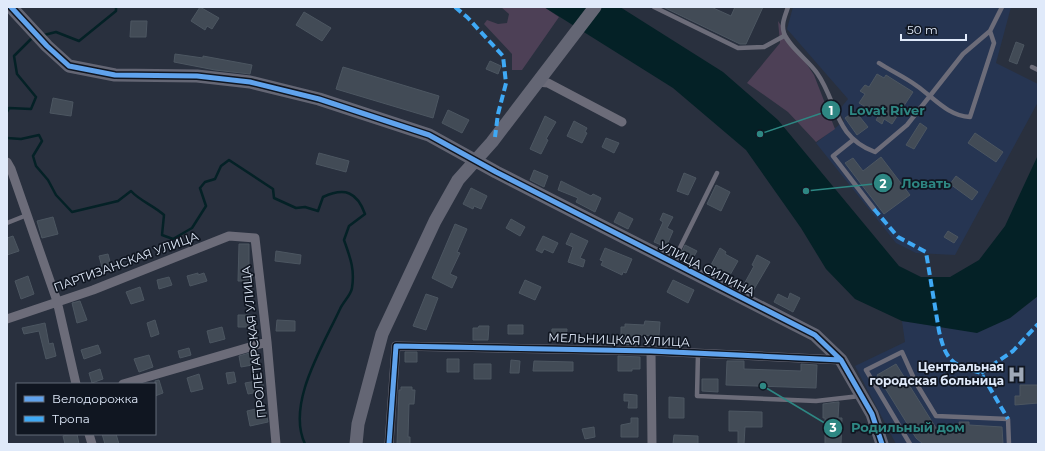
<svg xmlns="http://www.w3.org/2000/svg" width="1045" height="451" font-family="Montserrat,sans-serif">
<style>
.built{fill:#263552}
.green{fill:#4d4056}
.water{fill:#042126}
.lines{fill:none;stroke-linecap:round;stroke-linejoin:round}
.stream{stroke:#042126;stroke-width:2.5}
.building{fill:#424b56;stroke:#4c5661}
.lane{stroke:#6c6c79;stroke-width:4.5}
.street{stroke:#6c6c79;stroke-width:9}
.secondary{stroke:#646674;stroke-width:13}
.quiet{stroke:#3fa9f5;stroke-width:4;stroke-dasharray:8 4;stroke-linecap:butt}
.cycleway-casing{stroke:#101621;stroke-width:8}
.cycleway{stroke:#60a3ed;stroke-width:5}
.labels{text-anchor:middle;stroke-width:3.5;stroke-linejoin:round;paint-order:stroke}
.street-label{font-size:12px;fill:#e0eafa;stroke:#101621}
.poi-label{font-size:12px;font-weight:bold;fill:#e0eafa;stroke:#101621;text-anchor:end}
.leader{fill:none;stroke:#2e8783;stroke-width:1.5}
.callout-dot{fill:#2e8783;stroke:#101621;stroke-width:1.5}
.mark-label{font-size:12px;text-anchor:middle;font-weight:bold;fill:#fff}
.callout-label{font-size:13px;text-anchor:middle;font-weight:bold;fill:#2e8783;stroke:#101621;stroke-width:3.5;stroke-linejoin:round;paint-order:stroke}
</style>
<rect width="100%" height="100%" fill="#29303e"/>
<path class="built" d="M793,7H1011L996,63L1038,84V102L955,255L916,253L896,243L816,143L844,121L839,110L848,99L787,29Z
M1038,296V444H896L855,366L905,342L902,321L977,332L1010,318Z"/>
<path class="green" d="M501,7H544L559,17L522,70H512V54L484,24L487,20L498,24L507,23L509,14Z
M778,21L814,75L835,129L816,142L788,112L747,83L780,43Z"/>
<path class="water" d="M544,7H620L723,72L778,120L899,266L921,277H950L979,260L1005,226L1038,155V296L1010,318L977,333L902,321L855,299L826,269L801,228L746,150L673,88Z"/>
<g class="lines">
<path class="stream" d="M44,35L56,32L79,41L116,11V7
M7,112L9,108L31,109L36,97L17,74L14,56L33,37
M7,138L21,139L39,135L42,141L33,156L36,166L48,180L56,195L72,212L118,201L131,191C140,201 153,205 164,215L162,235L173,239L192,228L206,206L200,188L205,182L215,179L221,166L229,160L273,189L274,198L296,208L305,207L318,211L323,197C345,187 357,192 365,214L349,226L344,240C350,257 355,269 352,288C351,295 343,302 340,309C323,346 286,404 305,444"/>
</g>
<path class="building" d="M200,7L219,18L212,29L207,26L205,30L191,21Z
M663,7H711L731,16L735,7H763L746,44H740Z
M304,12L331,28L322,41L296,25Z
M131,21H147L146,37H130Z
M1016,42L1024,45L1017,64L1009,61Z
M175,54L203,58V56L252,65L250,74L215,70L174,62Z
M490,61L501,66L498,74L486,69Z
M343,67L439,96L433,118L336,89Z
M877,74L884,78L886,75L913,92L892,124L884,119L882,124L876,120L879,115L859,103L865,94L860,91L865,85L869,87Z
M53,98L73,102L71,116L50,113Z
M448,110L469,120L462,133L442,123Z
M855,111L868,127L857,135L845,118Z
M545,116L556,122L546,139L548,140L541,154L530,149Z
M574,121L587,128L585,132L587,133L582,143L567,136Z
M920,123L927,128L914,149L906,145Z
M975,133L1003,152L996,162L968,143Z
M606,138L619,143L614,153L602,147Z
M319,153L349,161L346,172L316,164Z
M881,157L910,195L884,214L845,163L853,158L863,171Z
M534,170L548,176L544,187L530,180Z
M684,173L696,178L688,195L677,191Z
M956,176L978,192L972,200L950,184Z
M561,181L591,196L593,194L601,198L595,212L576,202L578,198L558,190Z
M716,185L730,192L721,211L707,204Z
M471,188L487,196L481,209L474,206L473,209L463,204Z
M619,212L633,219L628,229L614,222Z
M663,213L673,217L667,228L673,231L666,247L654,242L663,222L660,220Z
M53,217L58,234L42,238L37,221Z
M511,219L525,227L520,236L506,228Z
M455,224L467,229L457,252L460,253L450,274L457,277L452,288L432,278Z
M948,231L958,237L954,243L944,237Z
M571,233L588,241L580,258L585,260L583,267L568,262L573,247L566,244Z
M13,236L19,251L7,255V238Z
M543,236L558,243L553,253L544,249L542,253L536,250Z
M239,244H249V281H238Z
M685,245L697,251L692,260L681,254Z
M605,248L632,259L626,273L623,272L622,275L601,265L603,261L600,260Z
M720,248L726,252L725,254L738,261L730,275L711,265Z
M276,251L301,255L300,264L275,261Z
M108,254L112,269L103,271L99,256Z
M757,255L770,262L753,291L743,286L754,266L752,265Z
M198,273V275L204,273L207,281L190,286L187,276Z
M28,276L34,294L21,299L15,281Z
M169,277L172,285L159,289L157,280Z
M525,280L541,287L535,300L519,293Z
M673,280L694,290L688,303L667,292Z
M140,287L144,300L131,304L126,292Z
M790,293L800,298L793,312L774,302L778,294L788,299Z
M426,294L438,298L426,330L413,326Z
M80,301L87,320L77,323L72,303Z
M238,315H252V327H238Z
M155,320L159,334L151,337L147,323Z
M277,320L295,321V331H276Z
M645,321L660,322L659,336L636,335V345L621,344V327H625V324L644,325Z
M45,323L49,344L53,343L56,356L46,359L39,331L24,334L22,328Z
M508,325H523V334H508Z
M479,326H489L488,340H473V328H478Z
M222,327L225,339L210,343L207,331Z
M552,329H567L566,342L551,341Z
M98,345L101,353L84,359L81,350Z
M189,348L191,355L180,358L178,351Z
M256,351L258,364L241,367L239,356Z
M405,352H417V362H405Z
M149,355L153,367L139,372L134,359Z
M618,356L640,357V369H632V371H618Z
M447,359H459V372H447Z
M511,360L520,361L519,373H510Z
M534,361L573,362V371H533Z
M727,361H744V369L801,371V364L817,365L816,388L726,385Z
M474,364H491V379H474Z
M896,364L936,428H960L959,422H969V425L1002,427L1003,444H923L916,438L877,375Z
M100,369L103,379L92,383L89,373Z
M234,372L236,382L228,384L226,373Z
M199,374L203,389L191,392L187,378Z
M702,379H718V392L702,391Z
M159,380L163,393L155,396V381Z
M262,380L264,391L248,394L245,383Z
M1020,385H1038V403L1015,405V396H1020Z
M401,387H412V390H415L414,404H409L408,437H410V444H397L399,390H401Z
M624,394L637,395V408H628L629,401H624Z
M669,397L684,398V418H669Z
M837,402H839L838,418H842L841,444H825V418H823V404Z
M265,407L268,422L250,426L247,411Z
M729,411L762,412V427H745L744,444H738V431H729Z
M631,418H638V437H621V425L631,423Z
M594,427L595,437L585,439L582,429Z
M71,434H77L79,444H65L63,436Z
M102,434H116L119,444H105Z
M674,435L698,436V444H673Z"/>
<g class="lines">
<path class="lane" d="M654,7L738,48L764,47L784,36
M788,7C785,16 781,24 784,33C788,46 809,61 817,73C838,103 834,137 875,152L907,125L963,54L990,31L1002,7
M879,63C891,71 905,77 917,86C934,98 948,116 970,117L994,43L990,31
M1032,67L1038,70
M853,140L833,156L874,209
M7,223L27,215
M673,262L717,173
M698,353L697,396L816,401L860,396
M910,444L866,370L902,352L916,383L936,416L1008,419L1009,444"/>
<path class="street" d="M537,82L548,83L622,122
M7,162L11,169L57,301L76,384
M7,319L93,290L229,236L255,238L267,342L276,444
M651,351L652,444
M123,384L267,342
M89,434L92,444
M389,444L396,346L651,351L841,360"/>
<path class="secondary" d="M11,7L47,46L69,66L115,75L197,76L250,82L319,99L429,135L496,172L815,335L841,360L872,414L882,444
M356,444L358,424L382,334L435,221L458,180L492,142L595,7"/>
<path class="quiet" d="M455,7L467,17L503,56L506,83L498,114L495,137
M874,209L898,237L926,252L939,331C946,362 953,365 981,373L1008,419
M981,373L1013,351L1038,324"/>
<defs>
<path id="cycleway" d="M11,7L47,46L69,66L115,75L197,76L250,82L319,99L429,135L496,172L815,335L841,360L872,414L882,444
M389,444L396,346L651,351L841,360"/>
</defs>
<use href="#cycleway" class="cycleway-casing"/>
<use href="#cycleway" class="cycleway"/>
</g>
<defs>
<symbol id="hospital-bare" viewBox="-9 -9 18 18"><path d="M-5-5h3v3.5h4V-5h3V5h-3V1.5h-4V5h-3Z" fill="#a0a9b8" stroke="#101621" stroke-width="2.5" paint-order="stroke"/></symbol>
</defs>
<g fill-rule="evenodd">
<use href="#hospital-bare" x="1004" y="362" width="25" height="25"/>
</g>
<g class="labels">
<g class="street-label">
<text transform="translate(126 262) rotate(-20)" y="4">ПАРТИЗАНСКАЯ УЛИЦА</text>
<text transform="translate(707 269) rotate(27)" y="4">УЛИЦА СИЛИНА</text>
<text transform="translate(619 340) rotate(2)" y="4">МЕЛЬНИЦКАЯ УЛИЦА</text>
<text transform="translate(254 342) rotate(-96)" y="4">ПРОЛЕТАРСКАЯ УЛИЦА</text>
</g>
<g class="poi-label">
<text x="1004" y="371">Центральная<tspan x="1004" dy="14">городская больница</tspan></text>
</g>
</g>
<path class="leader" d="M760 134L831 110M806 191L883 183M763 386L833 428"/>
<g class="callout-dot">
<circle cx="760" cy="134" r="4"/>
<circle cx="806" cy="191" r="4"/>
<circle cx="763" cy="386" r="4"/>
<circle cx="831" cy="110" r="10"/>
<circle cx="883" cy="183" r="10"/>
<circle cx="833" cy="428" r="10"/>
</g>
<g class="mark-label">
<text x="831" y="115">1</text>
<text x="883" y="188">2</text>
<text x="833" y="432">3</text>
</g>
<g class="callout-label">
<text x="887" y="115">Lovat River</text>
<text x="926" y="188">Ловать</text>
<text x="908" y="432">Родильный дом</text>
</g>
<rect width="1045" height="451" fill="none" stroke="#e0eafa" stroke-width="16"/>
<rect x="16" y="383" width="140" height="52" fill="#101621" stroke="#636b78"/>
<rect x="24" y="396" width="20" height="6" fill="#60a3ed" stroke="#636b78"/>
<text x="52" y="403" font-size="12" fill="#e0eafa">Велодорожка</text>
<rect x="24" y="416" width="20" height="6" fill="#3fa9f5" stroke="#636b78"/>
<text x="52" y="423" font-size="12" fill="#e0eafa">Тропа</text>
<path d="M901 34v6h65v-6" fill="none" stroke="#e0eafa" stroke-width="2"/>
<text x="907" y="34" font-size="12" fill="#e0eafa" stroke="#101621" stroke-width="3" paint-order="stroke">50 m</text>
</svg>
